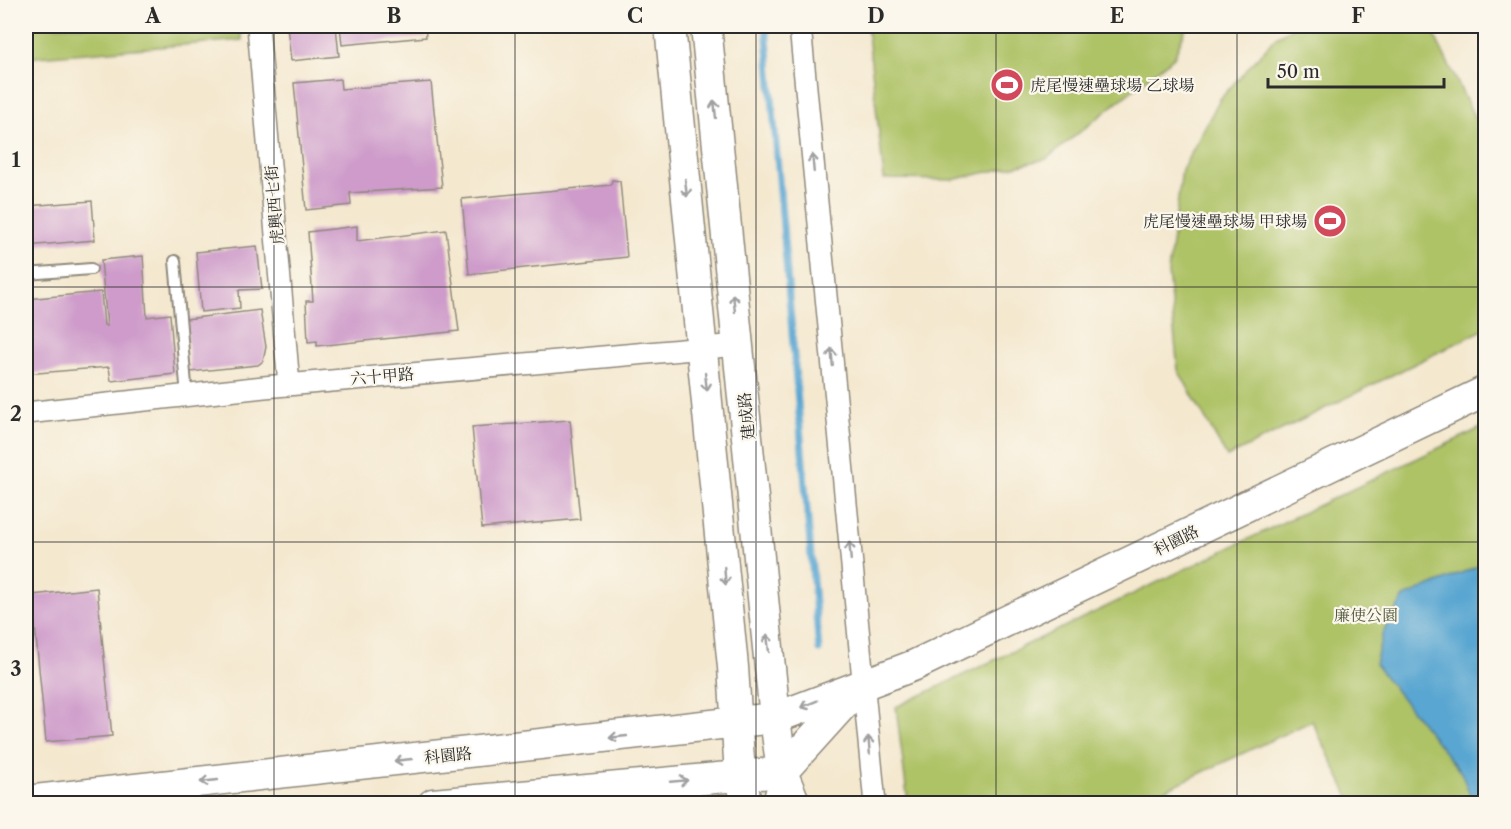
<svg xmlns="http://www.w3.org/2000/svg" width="1511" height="829" font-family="'Libre Caslon Text','Noto Serif TC',serif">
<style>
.green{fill:#aec266;stroke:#6c7648;stroke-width:1.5}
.water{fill:#58a6d1;stroke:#42687e;stroke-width:1.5}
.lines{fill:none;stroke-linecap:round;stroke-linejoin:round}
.stream{stroke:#58a6d1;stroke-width:7}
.building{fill:#ce9bca}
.lane-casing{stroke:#908a7d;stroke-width:14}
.street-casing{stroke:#908a7d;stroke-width:24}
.secondary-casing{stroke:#908a7d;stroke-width:33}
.lane{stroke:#fff;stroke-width:10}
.street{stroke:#fff;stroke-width:21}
.secondary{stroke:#fff;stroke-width:30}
.oneway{stroke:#a0a0a0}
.grid{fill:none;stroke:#2b2b2b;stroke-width:1.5;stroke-opacity:0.55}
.labels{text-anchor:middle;stroke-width:4.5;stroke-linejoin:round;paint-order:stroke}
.poi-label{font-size:16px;fill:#2b2b2b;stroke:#fbf7ec;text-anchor:start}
.street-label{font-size:16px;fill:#2b2b2b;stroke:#fbf7ec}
.park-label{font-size:16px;fill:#52583d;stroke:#fbf7ec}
.neatline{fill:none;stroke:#2b2b2b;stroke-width:2}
.grid-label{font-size:20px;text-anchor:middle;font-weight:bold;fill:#2b2b2b}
</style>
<rect width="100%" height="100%" fill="#fbf7ec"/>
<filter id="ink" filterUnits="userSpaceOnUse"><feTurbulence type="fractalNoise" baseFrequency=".0167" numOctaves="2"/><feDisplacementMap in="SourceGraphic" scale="12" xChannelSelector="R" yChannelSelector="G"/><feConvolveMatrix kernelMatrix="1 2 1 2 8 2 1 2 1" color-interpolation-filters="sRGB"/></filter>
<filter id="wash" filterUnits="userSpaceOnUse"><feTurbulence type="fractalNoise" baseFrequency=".008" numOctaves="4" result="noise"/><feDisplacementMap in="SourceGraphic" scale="24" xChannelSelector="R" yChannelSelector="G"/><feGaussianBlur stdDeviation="1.35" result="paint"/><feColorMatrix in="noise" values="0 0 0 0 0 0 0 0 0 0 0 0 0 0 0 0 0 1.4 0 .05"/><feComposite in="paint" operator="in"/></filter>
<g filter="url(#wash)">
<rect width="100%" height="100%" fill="#f4e8cf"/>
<path class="green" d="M26,26H240L242,40L26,58Z
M867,26H1187L1174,57L1046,159L952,180L884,179Z
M1295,26H1430L1485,139V329L1227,457L1178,370L1168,272L1182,170L1220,99L1276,37Z
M1485,426V803H1352L1312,721L1137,803H908L896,707Z"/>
<path class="water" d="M1485,563V803H1473L1462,774L1375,664L1383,632L1404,597Z"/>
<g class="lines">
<path class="stream" d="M766,26L819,650"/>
</g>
<g id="blocks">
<path class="building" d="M287,26H336L339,56L291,61Z
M340,26H425L426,37L342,45Z
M340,79L341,89L431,82L442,187L350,193L351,205L306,210L294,83Z
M612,180L620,181L627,257L469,274L462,199L611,185Z
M92,201L95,240L26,246V206Z
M357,226V241L446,230L459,331L317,346V341L308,342L306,301H313L308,232Z
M257,246L262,289L239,290L240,308L201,312L196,252Z
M143,256L147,317L170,314L175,374L111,381L109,367L26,374V299L101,292L104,325L107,326L101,260Z
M260,310L266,347L263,361L258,365L190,372L186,319Z
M570,420L580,519L482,528L472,427Z
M97,588L112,736L46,742L32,595Z"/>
</g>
</g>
<g filter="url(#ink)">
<use href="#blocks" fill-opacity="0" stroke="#908a7d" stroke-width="1.5"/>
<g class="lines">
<defs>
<path id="lane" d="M175,261L187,396
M26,274L91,269"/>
<path id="street" d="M258,26L289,385
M800,26L875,804
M26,413L264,387L738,345
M773,804L782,772"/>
<path id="secondary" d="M670,26L733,667L740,775L747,804
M706,26L775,718L782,772L795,804
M26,801L775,718L915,665L1486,391
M433,804L782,772L857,689"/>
</defs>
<use href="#lane" class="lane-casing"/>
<use href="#street" class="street-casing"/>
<use href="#secondary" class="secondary-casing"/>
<use href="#lane" class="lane"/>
<use href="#street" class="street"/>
<use href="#secondary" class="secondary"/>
</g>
<defs><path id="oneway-shaft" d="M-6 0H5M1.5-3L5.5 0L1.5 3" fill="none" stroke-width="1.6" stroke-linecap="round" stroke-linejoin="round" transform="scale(1.5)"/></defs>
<g class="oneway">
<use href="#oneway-shaft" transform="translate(715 109) rotate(-96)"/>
<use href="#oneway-shaft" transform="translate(813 163) rotate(-95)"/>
<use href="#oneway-shaft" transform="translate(686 188) rotate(84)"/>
<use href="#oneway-shaft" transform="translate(734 303) rotate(-96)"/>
<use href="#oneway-shaft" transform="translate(832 357) rotate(-95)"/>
<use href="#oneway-shaft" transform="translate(706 382) rotate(84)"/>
<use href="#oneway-shaft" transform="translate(850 551) rotate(-95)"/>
<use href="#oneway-shaft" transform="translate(725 576) rotate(85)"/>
<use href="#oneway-shaft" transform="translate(768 643) rotate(-96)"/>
<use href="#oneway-shaft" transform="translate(809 704) rotate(158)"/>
<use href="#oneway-shaft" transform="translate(618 737) rotate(174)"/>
<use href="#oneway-shaft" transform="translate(869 745) rotate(-95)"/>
<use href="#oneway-shaft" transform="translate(403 760) rotate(174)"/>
<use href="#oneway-shaft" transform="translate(209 781) rotate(174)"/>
<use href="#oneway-shaft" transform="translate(679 781) rotate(-5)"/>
</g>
</g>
<path class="grid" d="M274,26V804M515,26V804M756,26V804M996,26V804M1237,26V804M26,287H1486M26,542H1486"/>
<defs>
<symbol id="stadium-disc" viewBox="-11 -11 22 22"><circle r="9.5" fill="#d1495b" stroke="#fbf7ec"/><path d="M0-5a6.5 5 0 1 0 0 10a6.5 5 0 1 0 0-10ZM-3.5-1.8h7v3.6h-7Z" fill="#fff"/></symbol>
</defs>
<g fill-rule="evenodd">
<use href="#stadium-disc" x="988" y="66" width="38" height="38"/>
<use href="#stadium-disc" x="1311" y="202" width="38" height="38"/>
</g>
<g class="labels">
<g class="poi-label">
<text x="1030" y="91">虎尾慢速壘球場 乙球場</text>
<text x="1307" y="227" text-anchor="end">虎尾慢速壘球場 甲球場</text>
</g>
<g class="street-label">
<text transform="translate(274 205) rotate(-95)" y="6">虎興西七街</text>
<text transform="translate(382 376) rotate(-5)" y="6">六十甲路</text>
<text transform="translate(746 416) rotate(-96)" y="6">建成路</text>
<text transform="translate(1176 540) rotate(-26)" y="6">科園路</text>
<text transform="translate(448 755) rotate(-6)" y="6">科園路</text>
</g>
<g class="park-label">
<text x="1366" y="621">廉使公園</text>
</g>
</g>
<rect width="1511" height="829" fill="none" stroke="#fbf7ec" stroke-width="66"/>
<path d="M1268 78v9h176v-9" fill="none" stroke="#2b2b2b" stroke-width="3"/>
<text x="1277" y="78" font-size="18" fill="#2b2b2b" stroke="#fbf7ec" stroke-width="4.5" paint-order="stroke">50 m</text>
<rect x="33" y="33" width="1445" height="763" class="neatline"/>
<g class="grid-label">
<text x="153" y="23">A</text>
<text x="394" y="23">B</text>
<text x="635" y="23">C</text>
<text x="876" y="23">D</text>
<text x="1117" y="23">E</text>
<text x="1358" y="23">F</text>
<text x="16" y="167">1</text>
<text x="16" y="421">2</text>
<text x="16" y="676">3</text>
</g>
</svg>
